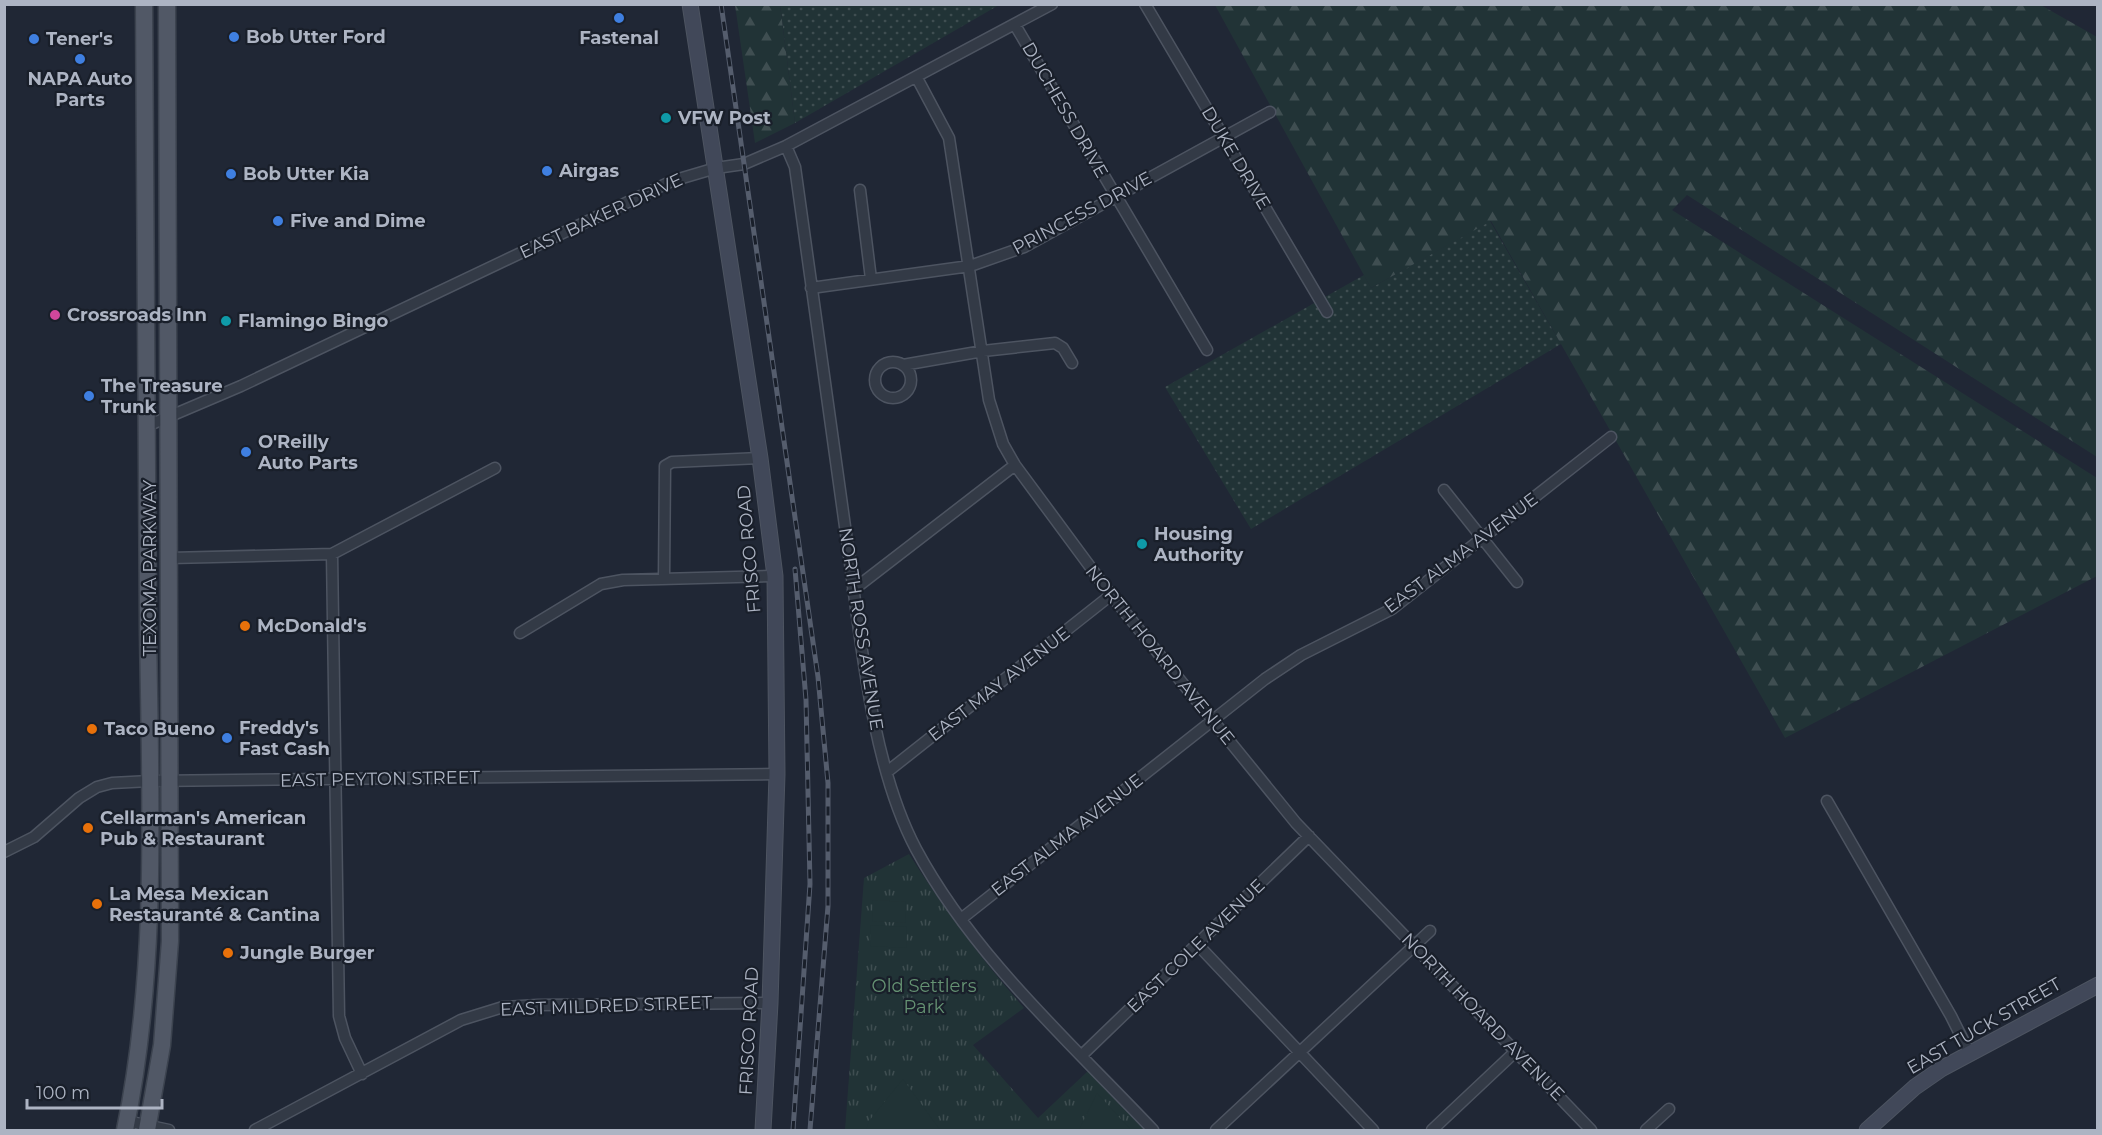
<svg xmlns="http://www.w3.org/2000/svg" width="2102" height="1135" font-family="Montserrat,sans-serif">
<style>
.grass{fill:url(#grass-dots)}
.forest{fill:url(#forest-firs)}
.park{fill:url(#park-tufts)}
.pitch{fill:#213336}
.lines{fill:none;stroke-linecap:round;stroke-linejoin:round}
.street-casing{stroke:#4d5461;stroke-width:13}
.secondary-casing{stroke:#4d5461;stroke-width:17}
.primary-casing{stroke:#3c434f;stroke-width:19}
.street{stroke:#333a46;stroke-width:10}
.secondary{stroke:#414859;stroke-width:15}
.primary{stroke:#515866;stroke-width:16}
.rail-casing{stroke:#555d6d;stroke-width:5}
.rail{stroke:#191f2a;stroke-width:3;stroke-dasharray:9;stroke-linecap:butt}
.shop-dot{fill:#3f7fe0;stroke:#191f2a;stroke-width:2}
.culture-dot{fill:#0f9aa8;stroke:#191f2a;stroke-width:2}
.hotel-dot{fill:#d1479c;stroke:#191f2a;stroke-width:2}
.food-dot{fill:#e8710a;stroke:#191f2a;stroke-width:2}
.labels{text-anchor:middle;stroke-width:4.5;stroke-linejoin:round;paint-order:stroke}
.poi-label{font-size:18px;font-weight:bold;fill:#adb4c3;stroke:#191f2a;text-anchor:start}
.street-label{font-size:18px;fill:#adb4c3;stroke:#191f2a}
.park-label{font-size:18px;fill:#659273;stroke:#191f2a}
</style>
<defs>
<pattern id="grass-dots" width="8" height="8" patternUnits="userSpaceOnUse" patternTransform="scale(1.5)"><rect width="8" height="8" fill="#213336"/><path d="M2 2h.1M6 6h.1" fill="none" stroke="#3f4e51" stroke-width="1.8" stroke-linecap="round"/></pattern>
<pattern id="forest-firs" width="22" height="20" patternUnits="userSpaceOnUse" patternTransform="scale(1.5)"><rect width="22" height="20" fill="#213336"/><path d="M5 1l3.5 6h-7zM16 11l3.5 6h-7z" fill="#3f4e51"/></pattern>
<pattern id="park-tufts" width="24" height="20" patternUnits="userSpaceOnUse" patternTransform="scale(1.5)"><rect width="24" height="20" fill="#213336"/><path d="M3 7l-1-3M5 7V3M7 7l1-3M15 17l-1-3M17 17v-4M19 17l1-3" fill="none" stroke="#3f4e51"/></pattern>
</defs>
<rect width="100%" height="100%" fill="#202735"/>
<path class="grass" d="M780,4L999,5L795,123Z
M1490,221L1561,344L1251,529L1165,387L1364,275L1371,288Z"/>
<path class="forest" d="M2039,4L2097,37V457L1687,195L1672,210L2097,478V576L1785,738L1491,221L1371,288L1215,5Z
M735,5H780L795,123L755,143Z"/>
<path class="park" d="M909,854C944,909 981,959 1024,1008L973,1045L1038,1118L1088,1071L1145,1130H845L864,878Z"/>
<path class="pitch" d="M873,900L906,902L905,923L872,921Z
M871,925L907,927L906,948L870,946Z
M903,1079L940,1130H866L869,1121Z
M1097,1093L1131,1130H1079Z"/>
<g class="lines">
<defs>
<path id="street" d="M1145,4L1327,312
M1015,25L1207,350
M917,78L949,138L989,400L1003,444L1015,465L1111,595L1296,823L1591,1130
M786,146L795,167C812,294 830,421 848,548C861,642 872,766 916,849C974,957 1070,1042 1153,1130
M860,190L871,279
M811,288L970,266L1024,247L1270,112
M875 380a18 18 0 1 1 36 0a18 18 0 1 1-36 0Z
M903,365L983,351L1055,343L1063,348L1072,363
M147,426L241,386L672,181L716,168L744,164L786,146L1052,4
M1444,490L1517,582
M332,554L339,1016L345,1038L362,1074
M170,558L332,554L495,468
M664,579L665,466L672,462L760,458
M853,590L1015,465
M520,633L601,584L623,580L775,576
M887,772L1111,595
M1827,801L1951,1016L1970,1054
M4,852L34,837L79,798L97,787L112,783L150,781L777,774
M961,919L1265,679L1301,655L1392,609L1611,437
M1198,945L1373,1130
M1082,1055L1309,836
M127,1121L169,1130
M255,1130L461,1020L503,1007L538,1005L770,1003
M1216,1130L1430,931
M1432,1130L1516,1051
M1646,1130L1669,1109"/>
<path id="secondary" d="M690,4L760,458L775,576L777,774L770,1003L763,1130
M1867,1130L1915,1087L1941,1069L2098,985"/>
<path id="primary" d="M125,1130C159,966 150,795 148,628C147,420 146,212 144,4
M147,1130L162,1045L170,941L167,4"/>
</defs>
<use href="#street" class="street-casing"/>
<use href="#secondary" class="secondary-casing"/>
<use href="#primary" class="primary-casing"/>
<use href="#street" class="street"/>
<use href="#secondary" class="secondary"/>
<use href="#primary" class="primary"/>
<defs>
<path id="rail" d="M721,4L818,677L828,783V906L810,1130
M793,1130L810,884L806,700L795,569"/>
</defs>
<use href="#rail" class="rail-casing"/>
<use href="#rail" class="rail"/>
</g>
<g class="shop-dot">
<circle cx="619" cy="18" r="6"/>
<circle cx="234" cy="37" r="6"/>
<circle cx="34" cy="39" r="6"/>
<circle cx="80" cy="59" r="6"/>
<circle cx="547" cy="171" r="6"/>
<circle cx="231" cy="174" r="6"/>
<circle cx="278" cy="221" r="6"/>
<circle cx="89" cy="396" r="6"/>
<circle cx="246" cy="452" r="6"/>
<circle cx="227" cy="738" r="6"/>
</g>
<g class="culture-dot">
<circle cx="666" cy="118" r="6"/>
<circle cx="226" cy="321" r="6"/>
<circle cx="1142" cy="544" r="6"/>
</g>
<circle class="hotel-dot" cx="55" cy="315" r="6"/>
<g class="food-dot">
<circle cx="245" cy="626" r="6"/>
<circle cx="92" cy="729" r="6"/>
<circle cx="88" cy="828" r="6"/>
<circle cx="97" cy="904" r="6"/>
<circle cx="228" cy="953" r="6"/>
</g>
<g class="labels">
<g class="poi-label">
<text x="246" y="43">Bob Utter Ford</text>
<text x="619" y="44" text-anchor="middle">Fastenal</text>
<text x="46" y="45">Tener's</text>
<text x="80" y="85" text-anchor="middle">NAPA Auto<tspan x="80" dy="21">Parts</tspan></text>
<text x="678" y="124">VFW Post</text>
<text x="559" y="177">Airgas</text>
<text x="243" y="180">Bob Utter Kia</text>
<text x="290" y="227">Five and Dime</text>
<text x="67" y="321">Crossroads Inn</text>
<text x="238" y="327">Flamingo Bingo</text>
<text x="101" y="392">The Treasure<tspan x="101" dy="21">Trunk</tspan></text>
<text x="258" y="448">O'Reilly<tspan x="258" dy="21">Auto Parts</tspan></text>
<text x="1154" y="540">Housing<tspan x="1154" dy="21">Authority</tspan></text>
<text x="257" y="632">McDonald's</text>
<text x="239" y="734">Freddy's<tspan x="239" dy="21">Fast Cash</tspan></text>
<text x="104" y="735">Taco Bueno</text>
<text x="100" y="824">Cellarman's American<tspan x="100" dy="21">Pub &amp; Restaurant</tspan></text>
<text x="109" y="900">La Mesa Mexican<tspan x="109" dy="21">Restauranté &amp; Cantina</tspan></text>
<text x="240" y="959">Jungle Burger</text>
</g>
<g class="street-label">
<text transform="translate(1065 110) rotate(60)" y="6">DUCHESS DRIVE</text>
<text transform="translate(1236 158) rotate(59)" y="6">DUKE DRIVE</text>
<text transform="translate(1082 213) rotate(-28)" y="6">PRINCESS DRIVE</text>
<text transform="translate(601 216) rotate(-25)" y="6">EAST BAKER DRIVE</text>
<text transform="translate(749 549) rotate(-95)" y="6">FRISCO ROAD</text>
<text transform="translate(1461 553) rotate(-37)" y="6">EAST ALMA AVENUE</text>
<text transform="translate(150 568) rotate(-90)" y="6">TEXOMA PARKWAY</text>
<text transform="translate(861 629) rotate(81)" y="6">NORTH ROSS AVENUE</text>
<text transform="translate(1160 655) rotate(51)" y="6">NORTH HOARD AVENUE</text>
<text transform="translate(999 684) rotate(-38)" y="6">EAST MAY AVENUE</text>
<text transform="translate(380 779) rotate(-1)" y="6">EAST PEYTON STREET</text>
<text transform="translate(1067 835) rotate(-38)" y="6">EAST ALMA AVENUE</text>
<text transform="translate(1196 946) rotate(-44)" y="6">EAST COLE AVENUE</text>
<text transform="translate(606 1006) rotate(-2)" y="6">EAST MILDRED STREET</text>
<text transform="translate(1483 1017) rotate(46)" y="6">NORTH HOARD AVENUE</text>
<text transform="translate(1984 1026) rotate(-30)" y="6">EAST TUCK STREET</text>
<text transform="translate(749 1031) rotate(-87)" y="6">FRISCO ROAD</text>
</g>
<g class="park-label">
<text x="924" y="992">Old Settlers<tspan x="924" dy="21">Park</tspan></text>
</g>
</g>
<rect width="2102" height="1135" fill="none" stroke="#adb4c3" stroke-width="12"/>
<path d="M27 1099v9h135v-9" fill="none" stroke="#adb4c3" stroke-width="3"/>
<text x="36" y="1099" font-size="18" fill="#adb4c3" stroke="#191f2a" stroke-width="4.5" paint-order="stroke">100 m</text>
</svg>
